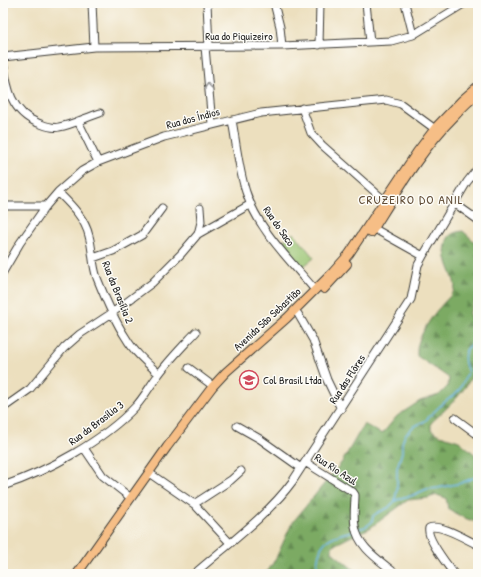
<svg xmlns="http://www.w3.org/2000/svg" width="481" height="577" font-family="'Patrick Hand',sans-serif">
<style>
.forest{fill:url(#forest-firs);stroke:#4c6340}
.pitch{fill:#9ac471;stroke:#5b7046}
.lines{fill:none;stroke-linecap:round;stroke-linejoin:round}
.stream{stroke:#69b4e2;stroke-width:1.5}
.minor-casing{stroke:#3b3934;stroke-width:9}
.major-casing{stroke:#3b3934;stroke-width:10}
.minor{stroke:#fff;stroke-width:7}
.major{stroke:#f6be86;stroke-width:8}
.oneway{stroke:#999}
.labels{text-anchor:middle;stroke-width:3;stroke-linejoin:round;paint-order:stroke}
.street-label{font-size:11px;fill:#1c1c1c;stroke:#fdfcf7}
.poi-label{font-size:11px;fill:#1c1c1c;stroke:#fdfcf7;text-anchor:start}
.quarter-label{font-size:13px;letter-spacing:1px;fill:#614d37;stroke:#fdfcf7}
</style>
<defs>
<pattern id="forest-firs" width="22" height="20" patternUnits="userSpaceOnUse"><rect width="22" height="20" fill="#7baa63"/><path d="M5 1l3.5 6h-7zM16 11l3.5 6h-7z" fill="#648a51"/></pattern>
</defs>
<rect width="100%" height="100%" fill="#fdfcf7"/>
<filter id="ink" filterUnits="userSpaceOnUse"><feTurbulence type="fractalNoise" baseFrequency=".025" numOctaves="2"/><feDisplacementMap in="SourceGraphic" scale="8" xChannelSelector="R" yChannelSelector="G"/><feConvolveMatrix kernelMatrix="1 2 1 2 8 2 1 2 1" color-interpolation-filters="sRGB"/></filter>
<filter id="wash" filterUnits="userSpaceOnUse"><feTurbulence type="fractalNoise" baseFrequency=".012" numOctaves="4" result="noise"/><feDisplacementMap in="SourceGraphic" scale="16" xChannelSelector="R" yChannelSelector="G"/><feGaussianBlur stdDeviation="0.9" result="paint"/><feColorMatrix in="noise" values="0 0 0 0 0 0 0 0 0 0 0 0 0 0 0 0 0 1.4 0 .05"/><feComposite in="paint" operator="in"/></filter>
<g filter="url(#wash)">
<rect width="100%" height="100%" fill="#ecdfbe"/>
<path class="forest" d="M463,231L478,245V293L469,314L472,320L478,323C478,334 480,347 478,358C473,386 450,405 431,423V430L440,435L459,441L478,457V523L462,517L448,509L446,498L437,495L428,498L408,500L370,528L350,537L332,546V552L359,574H262L268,571L276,558L292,523L342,462L364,424L382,434L397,416L420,401L439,395L448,386L449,378L417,356C417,351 417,345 419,341C422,332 433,314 440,307C444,302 451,296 454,291C459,280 441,262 446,244C448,234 454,232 463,231Z"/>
<path class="pitch" d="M294,233L314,258L300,269L280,243Z"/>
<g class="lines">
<path class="stream" d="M395,500L397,489V468L402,452V443L405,435L413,427L425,421L442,404L459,391L468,372C461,356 464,348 478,339
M358,529L365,527L372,522L373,516L377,513L388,508L395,501L404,497L411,496L427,489L438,488L461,483L478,476
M316,574C318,544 323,537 353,531"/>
</g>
</g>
<g filter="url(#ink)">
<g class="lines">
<defs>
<path id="minor" d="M92,3L94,47
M207,3L209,47
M274,3L280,27L282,46
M366,3L370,42
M405,3L413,35
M319,45L320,3
M205,47L212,124
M3,57L94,47L282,46L391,41L413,35L465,3
M3,62C7,88 11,112 38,123C44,125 51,129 59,127C72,125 87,117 100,113
M302,108L311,133L322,145L384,200
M232,120C236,142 239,171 246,192C258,230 290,260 315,290
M78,121L98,162
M58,192C70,204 85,218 89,236C93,250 92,264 97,278C105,298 114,320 126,338C134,352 147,363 159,374
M454,203L478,220
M3,206H46
M373,228L423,256
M198,234L201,222L200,208
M93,258L113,251L142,235L162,208
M3,272L20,243L46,206L58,192L82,171L98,162L164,137L261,113L386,100L401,104L435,129
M298,314L313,340L327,380L341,409
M189,368L213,386
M3,408L30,389L64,348L80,334L112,313L152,283L181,254L198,234L251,204
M455,418L478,435
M237,426L260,439L301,468
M84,448L103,476L131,498
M305,462L353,492L355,495C355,505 353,516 355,526C358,548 381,561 396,574
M152,475L194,504L230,543
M3,486C48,471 103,441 136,406C145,396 151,384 159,374C170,359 183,346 196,332
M194,504L231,480L241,471
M3,542V544
M194,574C226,546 267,516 292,482L411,299L418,265L423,256L467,182L478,168
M454,574C448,565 426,539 429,528C440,523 467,540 478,545"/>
<path id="major" d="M371,233C397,192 421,150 455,116C462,108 469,100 478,95
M324,289L347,264
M77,574L167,447L213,386L226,372L287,318L332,273L349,254L417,152L436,127L462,100L478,86"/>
</defs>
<use href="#minor" class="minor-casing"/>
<use href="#major" class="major-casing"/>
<use href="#minor" class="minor"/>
<use href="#major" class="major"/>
</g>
<defs><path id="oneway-chevron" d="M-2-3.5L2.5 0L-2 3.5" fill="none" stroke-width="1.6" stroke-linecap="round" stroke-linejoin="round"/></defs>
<use class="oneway" href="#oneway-chevron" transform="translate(208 86) rotate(-95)"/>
</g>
<defs>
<symbol id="school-ring" viewBox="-11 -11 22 22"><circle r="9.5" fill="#fdfcf7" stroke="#d1495b" stroke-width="1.5"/><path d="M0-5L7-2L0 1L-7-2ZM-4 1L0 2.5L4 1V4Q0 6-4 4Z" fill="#d1495b"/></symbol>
</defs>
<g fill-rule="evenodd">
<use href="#school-ring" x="238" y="369" width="22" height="22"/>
</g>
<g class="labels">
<g class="street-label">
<text x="239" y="40">Rua do Piquizeiro</text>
<text transform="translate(193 118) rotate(-15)" y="4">Rua dos Índios</text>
<text transform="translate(279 226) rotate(55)" y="4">Rua do Saco</text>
<text transform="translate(118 292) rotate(68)" y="4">Rua da Brasília 2</text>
<text transform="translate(267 319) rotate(-43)" y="4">Avenida São Sebastião</text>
<text transform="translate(347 379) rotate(-57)" y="4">Rua das Flôres</text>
<text transform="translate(96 423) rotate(-37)" y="4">Rua da Brasília 3</text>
<text transform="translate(336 469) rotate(33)" y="4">Rua Rio Azul</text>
</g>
<g class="poi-label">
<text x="263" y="384">Col Brasil Ltda</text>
</g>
<g class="quarter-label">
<text x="411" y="204">CRUZEIRO DO ANIL</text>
</g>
</g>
<rect width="481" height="577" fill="none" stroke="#fdfcf7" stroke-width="16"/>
</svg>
